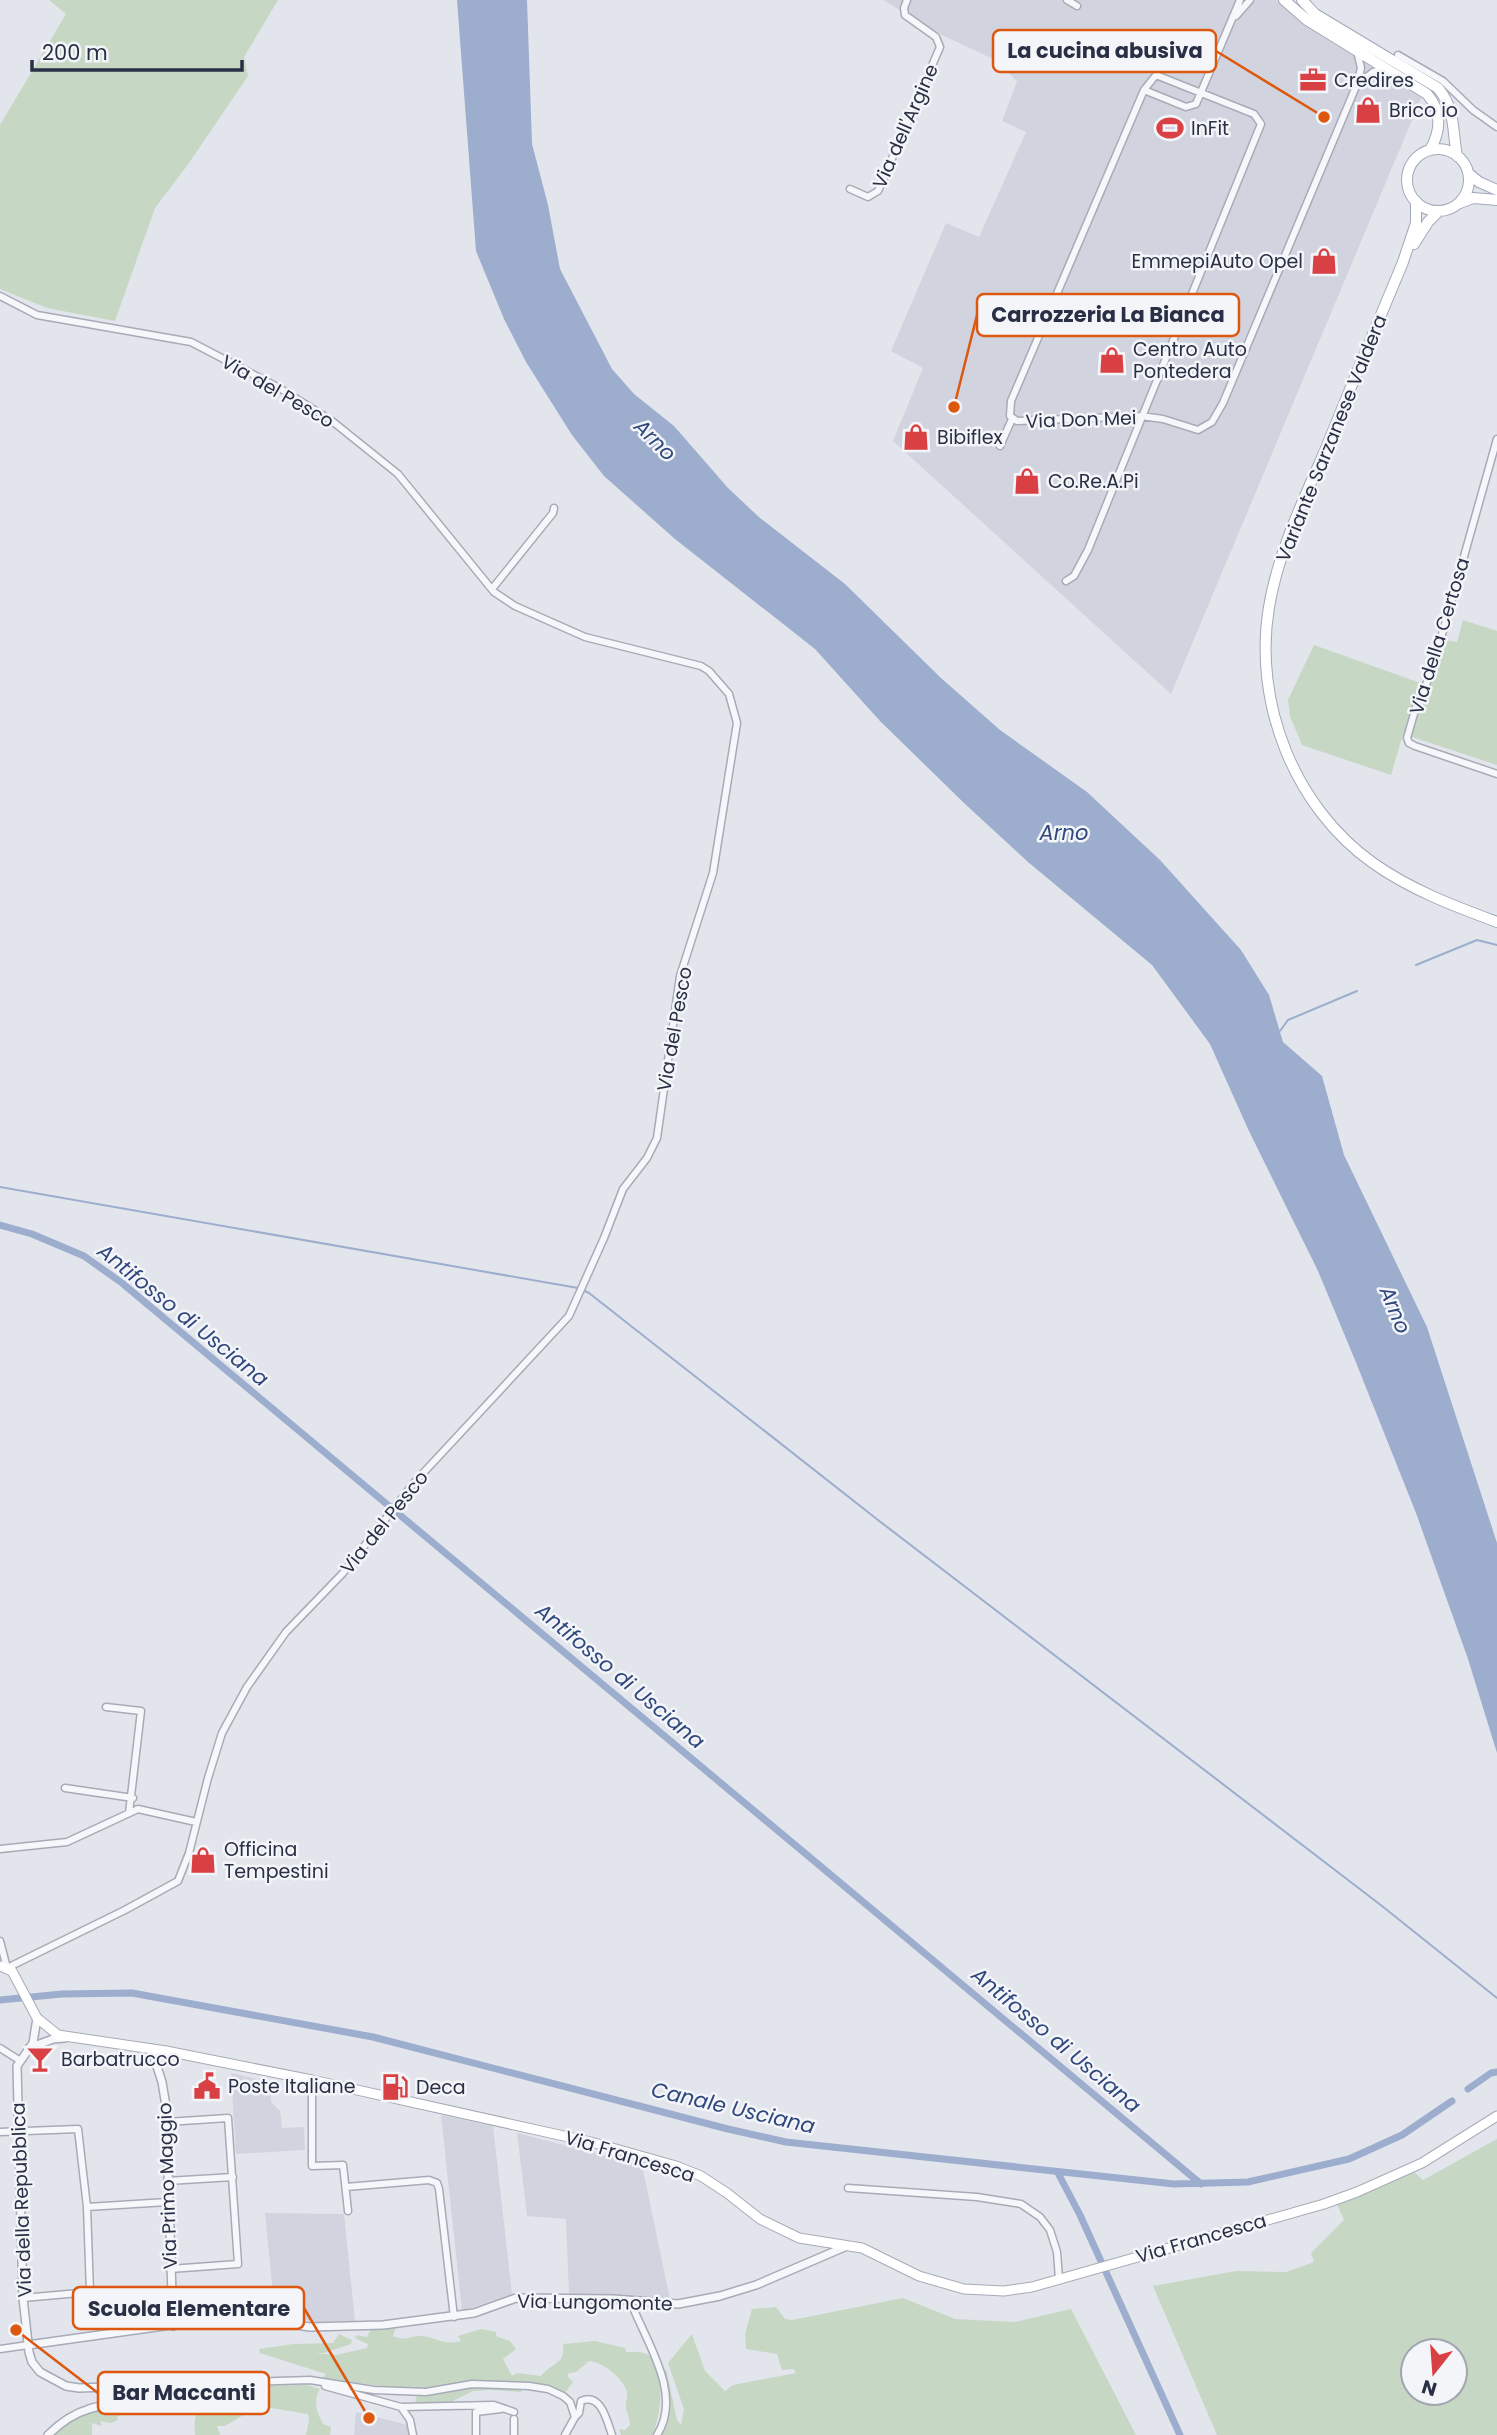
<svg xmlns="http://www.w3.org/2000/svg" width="1497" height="2435" font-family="Poppins,sans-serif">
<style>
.built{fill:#d1d4de}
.green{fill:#c6d7c4;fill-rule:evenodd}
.water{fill:#9cadce}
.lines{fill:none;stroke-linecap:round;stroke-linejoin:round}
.stream{stroke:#9cadce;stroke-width:2}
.canal{stroke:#9cadce;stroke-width:7}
.minor-casing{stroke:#a7abb7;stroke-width:9}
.tertiary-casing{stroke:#a7abb7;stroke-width:10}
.secondary-casing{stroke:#a7abb7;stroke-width:11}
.primary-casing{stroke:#a1a8b9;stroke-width:12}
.minor{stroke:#f6f7fa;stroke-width:6}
.tertiary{stroke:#f6f7fa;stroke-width:7}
.secondary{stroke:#fff;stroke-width:9}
.primary{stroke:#fff;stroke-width:10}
.labels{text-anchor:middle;stroke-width:5;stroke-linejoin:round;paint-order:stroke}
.poi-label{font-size:19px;fill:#293046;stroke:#f3f5f9;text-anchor:start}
.street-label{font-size:19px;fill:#293046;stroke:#f3f5f9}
.water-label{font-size:21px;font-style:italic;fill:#30487e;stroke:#f3f5f9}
.leader{fill:none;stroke:#de570f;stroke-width:2.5}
.callout-dot{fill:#de570f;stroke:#f3f5f9;stroke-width:2.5}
.callout{fill:#f3f5f9;stroke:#de570f;stroke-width:2.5}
.callout-label{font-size:21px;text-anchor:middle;font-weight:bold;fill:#293046}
</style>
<rect width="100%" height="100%" fill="#e3e5ec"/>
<path class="built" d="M883,0H1238L1240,9L1255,0H1276L1297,18L1423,94L1171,694L893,441L923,368L891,351L946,223L979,237L1026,132L1002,121L1017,81L1007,71L1008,66L944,36Z
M231,2073L271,2082V2102L280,2111L282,2128L304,2127L305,2150L236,2154Z
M441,2115L493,2126L512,2294L462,2311Z
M517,2133L642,2165L670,2299L599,2294L569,2295L566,2219L527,2216Z
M265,2213L344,2214L355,2321L317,2322L275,2315Z
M356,2412L408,2425L409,2435H354Z"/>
<path class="green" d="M49,0H278L244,57L248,76L189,163L155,208L115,321L47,308L0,289V125L66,14Z
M1463,620L1497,631V765L1403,734L1391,775L1302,745L1290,716L1288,700L1314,645L1426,685L1441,639L1457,642Z
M1497,2139V2435H1217L1153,2286L1236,2271L1286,2272L1314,2262L1311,2253L1344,2220L1337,2204L1414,2172L1423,2180ZM1455,2351V2393H1413V2351Z
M903,2298L955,2319L1015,2322L1071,2309L1136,2435H662L667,2407L664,2371L666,2369L677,2420L681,2425L684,2409L668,2363L692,2334L705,2371L725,2391L733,2385L796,2373L794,2369L782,2370L777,2354L746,2349L745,2334L752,2309L776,2307L785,2319L792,2320Z
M396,2327L393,2336C407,2342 410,2335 421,2336C437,2337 443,2346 461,2341L458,2336L481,2329L496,2332V2336L510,2341L516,2349L503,2359L512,2376L517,2373L541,2376C552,2362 566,2365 563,2344L595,2341L625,2348L626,2352C633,2352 643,2351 648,2355C667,2366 661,2419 652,2435H621L619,2429L625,2430L630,2425C630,2418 628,2415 626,2409C625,2403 628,2397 627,2392C623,2378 603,2362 589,2361L576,2372L569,2373L567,2376L573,2382L565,2393L550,2387L524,2383L521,2392L491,2390L473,2391L451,2402L415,2404L418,2391L323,2378L326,2374L260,2353L259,2349L293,2344L333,2343L339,2334L352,2340L351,2344L324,2353H314L336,2355L367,2348L368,2344L355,2338L356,2335L367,2337L371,2329Z
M307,2385L320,2389C313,2400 316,2412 323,2424L331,2427L330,2435H306L309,2421L308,2414L259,2406L225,2426H217L220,2435H195C193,2401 202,2420 211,2403C213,2398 214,2391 216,2386Z
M118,2405L128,2408L127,2412L117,2417L118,2420L111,2423L100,2421L102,2426L92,2423V2435H54C72,2417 94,2411 118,2405Z"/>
<path class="water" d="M457,0H527L532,144L548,205L560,269L612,369L634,394L674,426L728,488L760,518L845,584L941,678L1000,730L1087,792L1160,860L1241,950L1269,995L1283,1042L1322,1076L1344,1155L1427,1327L1497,1543V1753L1468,1659L1416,1513L1355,1360L1318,1271L1248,1129L1210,1044L1152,965L1028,862L964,803L880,721L815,649L675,539L604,476L572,435L526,362L504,319L476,251Z"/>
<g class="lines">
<path class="stream" d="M1416,965L1477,940L1497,945
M1280,1031L1288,1020L1357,991
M0,1187L578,1288L589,1293L878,1520L1382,1906L1497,1998"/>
<path class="canal" d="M0,1225L32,1234L84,1256L122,1283L1201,2184
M0,2000L62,1994L132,1993L373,2037L728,2129L786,2142L1174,2184L1248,2182L1349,2159L1402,2135L1452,2101
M1468,2089L1491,2073L1497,2072
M1058,2173L1080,2215L1180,2435"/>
<defs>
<path id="minor" d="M1067,0L1077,6
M1236,16L1250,0
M1398,55L1443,81L1473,110L1497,127
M1359,83L1373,72L1386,69
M1144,90L1186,107L1196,104L1240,0
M850,189L868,197L878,191L940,47L936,37L905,15L904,8L907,0
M0,296L37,315L191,342L281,389L332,421L398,474L494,592L515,606L585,637L701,666L709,671L729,694L737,723L713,873L680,976L657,1138L647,1158L623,1189L604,1238L569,1316L413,1484L343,1573L286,1632L247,1687L222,1733L208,1778L189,1853L178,1881L125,1910L7,1968L0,1941
M1497,439L1443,631L1426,685L1418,700L1407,738L1409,743L1415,746L1497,774
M1000,446L1012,419
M1066,581L1074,576L1088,550L1261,124L1254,114L1156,75L1144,90L1011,401L1010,416L1017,421L1141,416L1163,419L1198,430L1212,422L1223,403L1357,84L1361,68L1357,51
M492,589L553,513L554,508
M106,1707L141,1711L129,1813
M65,1788L133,1798
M0,1849L67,1842L138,1809L196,1822
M0,2048L19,2060
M312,2080V2166L343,2165L348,2211
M167,2122L228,2118L238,2264L170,2269
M0,2132L78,2129L87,2207L90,2292L23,2298
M167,2181L233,2177
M346,2187L429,2180L437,2183L439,2189L454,2317
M848,2188L977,2197L1021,2204L1040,2217L1050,2230L1057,2252L1059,2279
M87,2207L167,2202
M630,2300C644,2339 684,2393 657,2435
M0,2349L28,2345
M158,2385L310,2380L374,2390L426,2392L472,2384L529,2386L548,2389L563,2396L570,2402L575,2417L565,2435
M325,2386L401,2407L494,2405L514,2412
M401,2407L410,2420L413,2435
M575,2417L579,2413L581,2401C601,2392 607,2421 612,2435
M514,2419V2435
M476,2435V2412L501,2409"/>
<path id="tertiary" d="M37,2018L33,2043L17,2066L23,2298L29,2352L32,2362L40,2372L66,2386L79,2388L158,2385
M29,2048L53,2039L65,2038
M151,2048L162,2082L166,2106L173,2326
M28,2345L178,2324L251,2318L310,2327L383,2325L474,2313L516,2298L613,2299L678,2304L720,2296L756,2285L847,2246
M48,2435C60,2423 72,2414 89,2409C105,2403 141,2402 153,2394C158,2391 157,2390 158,2385"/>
<path id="secondary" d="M0,1966L12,1971L37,2018L58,2035L166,2051L312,2080L591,2142L676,2166L701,2176L727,2193L760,2219L799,2238L862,2248L919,2276L964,2289L1004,2291L1032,2287L1324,2204L1357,2192L1422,2163L1497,2116"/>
<path id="primary" d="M1284,0L1307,20L1427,94C1442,111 1441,131 1430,150
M1302,0L1315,14L1438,88C1456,110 1452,130 1457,156
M1407 180a31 31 0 1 1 62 0a31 31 0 1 1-62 0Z
M1468,173L1479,182L1497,190
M1416,201V223L1403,262C1376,326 1350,389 1324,453C1302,503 1278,553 1269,607C1253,702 1294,807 1373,863C1411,890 1454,906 1497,922
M1460,203L1473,198L1497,200
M1414,244L1428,222L1439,211"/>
</defs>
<use href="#minor" class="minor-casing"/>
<use href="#tertiary" class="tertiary-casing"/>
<use href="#secondary" class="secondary-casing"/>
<use href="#primary" class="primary-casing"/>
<use href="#minor" class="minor"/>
<use href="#tertiary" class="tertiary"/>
<use href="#secondary" class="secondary"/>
<use href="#primary" class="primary"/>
</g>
<defs>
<symbol id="office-bare" viewBox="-9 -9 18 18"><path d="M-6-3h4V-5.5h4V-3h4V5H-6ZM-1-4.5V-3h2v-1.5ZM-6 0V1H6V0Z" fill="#d94043" stroke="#f3f5f9" stroke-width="2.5" paint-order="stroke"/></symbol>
<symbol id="shop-bare" viewBox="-9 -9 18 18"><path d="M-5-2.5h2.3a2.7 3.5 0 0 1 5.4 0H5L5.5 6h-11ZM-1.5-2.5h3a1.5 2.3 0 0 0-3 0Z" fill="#d94043" stroke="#f3f5f9" stroke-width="2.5" paint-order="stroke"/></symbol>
<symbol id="stadium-bare" viewBox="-9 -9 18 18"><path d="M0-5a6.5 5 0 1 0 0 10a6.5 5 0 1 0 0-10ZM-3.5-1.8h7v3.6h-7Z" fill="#d94043" stroke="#f3f5f9" stroke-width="2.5" paint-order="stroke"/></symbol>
<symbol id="bar-bare" viewBox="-9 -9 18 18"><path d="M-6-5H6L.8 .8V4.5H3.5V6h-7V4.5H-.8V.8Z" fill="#d94043" stroke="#f3f5f9" stroke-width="2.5" paint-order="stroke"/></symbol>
<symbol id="civic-bare" viewBox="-9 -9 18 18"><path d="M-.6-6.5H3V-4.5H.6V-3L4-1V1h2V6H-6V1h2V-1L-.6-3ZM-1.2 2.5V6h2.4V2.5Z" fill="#d94043" stroke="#f3f5f9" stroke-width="2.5" paint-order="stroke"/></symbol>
<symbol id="fuel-bare" viewBox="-9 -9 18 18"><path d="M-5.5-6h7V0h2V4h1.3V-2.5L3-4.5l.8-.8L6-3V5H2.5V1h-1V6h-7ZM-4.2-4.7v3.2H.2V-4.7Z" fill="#d94043" stroke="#f3f5f9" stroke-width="2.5" paint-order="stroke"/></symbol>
</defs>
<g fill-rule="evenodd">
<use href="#office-bare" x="1294" y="61" width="38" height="38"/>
<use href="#shop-bare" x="1349" y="91" width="38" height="38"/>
<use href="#stadium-bare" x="1151" y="109" width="38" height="38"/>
<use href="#shop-bare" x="1305" y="242" width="38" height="38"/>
<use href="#shop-bare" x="1093" y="341" width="38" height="38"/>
<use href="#shop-bare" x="897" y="418" width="38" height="38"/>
<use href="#shop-bare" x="1008" y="462" width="38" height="38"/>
<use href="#shop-bare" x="184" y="1841" width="38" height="38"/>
<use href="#bar-bare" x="21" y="2040" width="38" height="38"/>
<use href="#civic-bare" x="188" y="2067" width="38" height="38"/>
<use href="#fuel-bare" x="376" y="2068" width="38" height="38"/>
</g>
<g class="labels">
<g class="poi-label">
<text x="1334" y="87">Credires</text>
<text x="1389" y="117">Brico io</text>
<text x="1191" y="135">InFit</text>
<text x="1303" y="268" text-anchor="end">EmmepiAuto Opel</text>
<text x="1133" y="356">Centro Auto<tspan x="1133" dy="22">Pontedera</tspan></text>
<text x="937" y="444">Bibiflex</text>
<text x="1048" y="488">Co.Re.A.Pi</text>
<text x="224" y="1856">Officina<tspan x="224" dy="22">Tempestini</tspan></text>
<text x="61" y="2066">Barbatrucco</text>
<text x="228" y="2093">Poste Italiane</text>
<text x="416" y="2094">Deca</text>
</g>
<g class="street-label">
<text transform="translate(905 126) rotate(-66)" y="7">Via dell'Argine</text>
<text transform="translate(278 391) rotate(30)" y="7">Via del Pesco</text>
<text transform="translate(1081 419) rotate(-2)" y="7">Via Don Mei</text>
<text transform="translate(1331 438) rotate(-68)" y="7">Variante Sarzanese Valdera</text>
<text transform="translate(1439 636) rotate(-73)" y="7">Via della Certosa</text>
<text transform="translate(674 1029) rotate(-80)" y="7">Via del Pesco</text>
<text transform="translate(384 1522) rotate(-51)" y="7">Via del Pesco</text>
<text transform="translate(630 2156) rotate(17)" y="7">Via Francesca</text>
<text transform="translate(167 2186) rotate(-92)" y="7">Via Primo Maggio</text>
<text transform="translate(21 2200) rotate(-92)" y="7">Via della Repubblica</text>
<text transform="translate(1201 2238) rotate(-16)" y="7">Via Francesca</text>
<text transform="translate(595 2302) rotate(1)" y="7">Via Lungomonte</text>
</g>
<g class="water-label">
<text transform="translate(655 440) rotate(45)" y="7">Arno</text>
<text x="1064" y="840">Arno</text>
<text transform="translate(1395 1310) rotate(68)" y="7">Arno</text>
<text transform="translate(183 1315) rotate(39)" y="7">Antifosso di Usciana</text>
<text transform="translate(620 1676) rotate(40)" y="7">Antifosso di Usciana</text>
<text transform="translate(1056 2040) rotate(40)" y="7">Antifosso di Usciana</text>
<text transform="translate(733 2108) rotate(13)" y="7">Canale Usciana</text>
</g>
</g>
<path class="leader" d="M1324 117L1216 51M954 407L977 315M369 2418L304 2308M16 2330L98 2393"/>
<g class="callout-dot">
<circle cx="1324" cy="117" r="7"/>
<circle cx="954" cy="407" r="7"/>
<circle cx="369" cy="2418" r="7"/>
<circle cx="16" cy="2330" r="7"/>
</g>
<g class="callout">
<rect x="993" y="30" width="223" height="42" rx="7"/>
<rect x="977" y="294" width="262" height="42" rx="7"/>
<rect x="73" y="2287" width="231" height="42" rx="7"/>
<rect x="98" y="2372" width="171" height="42" rx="7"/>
</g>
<g class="callout-label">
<text x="1105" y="58">La cucina abusiva</text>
<text x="1108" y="322">Carrozzeria La Bianca</text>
<text x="189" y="2316">Scuola Elementare</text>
<text x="184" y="2400">Bar Maccanti</text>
</g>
<g transform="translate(1434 2372) rotate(197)"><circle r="33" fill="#f3f5f9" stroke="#a2a6b1" stroke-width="2"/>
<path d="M0-5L12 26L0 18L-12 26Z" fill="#d94043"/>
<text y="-10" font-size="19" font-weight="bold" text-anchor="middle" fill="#293046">N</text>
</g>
<path d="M32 60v10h210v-10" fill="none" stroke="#293046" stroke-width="3.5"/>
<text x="42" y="60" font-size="21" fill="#293046" stroke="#f3f5f9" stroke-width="5" paint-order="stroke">200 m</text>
</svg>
